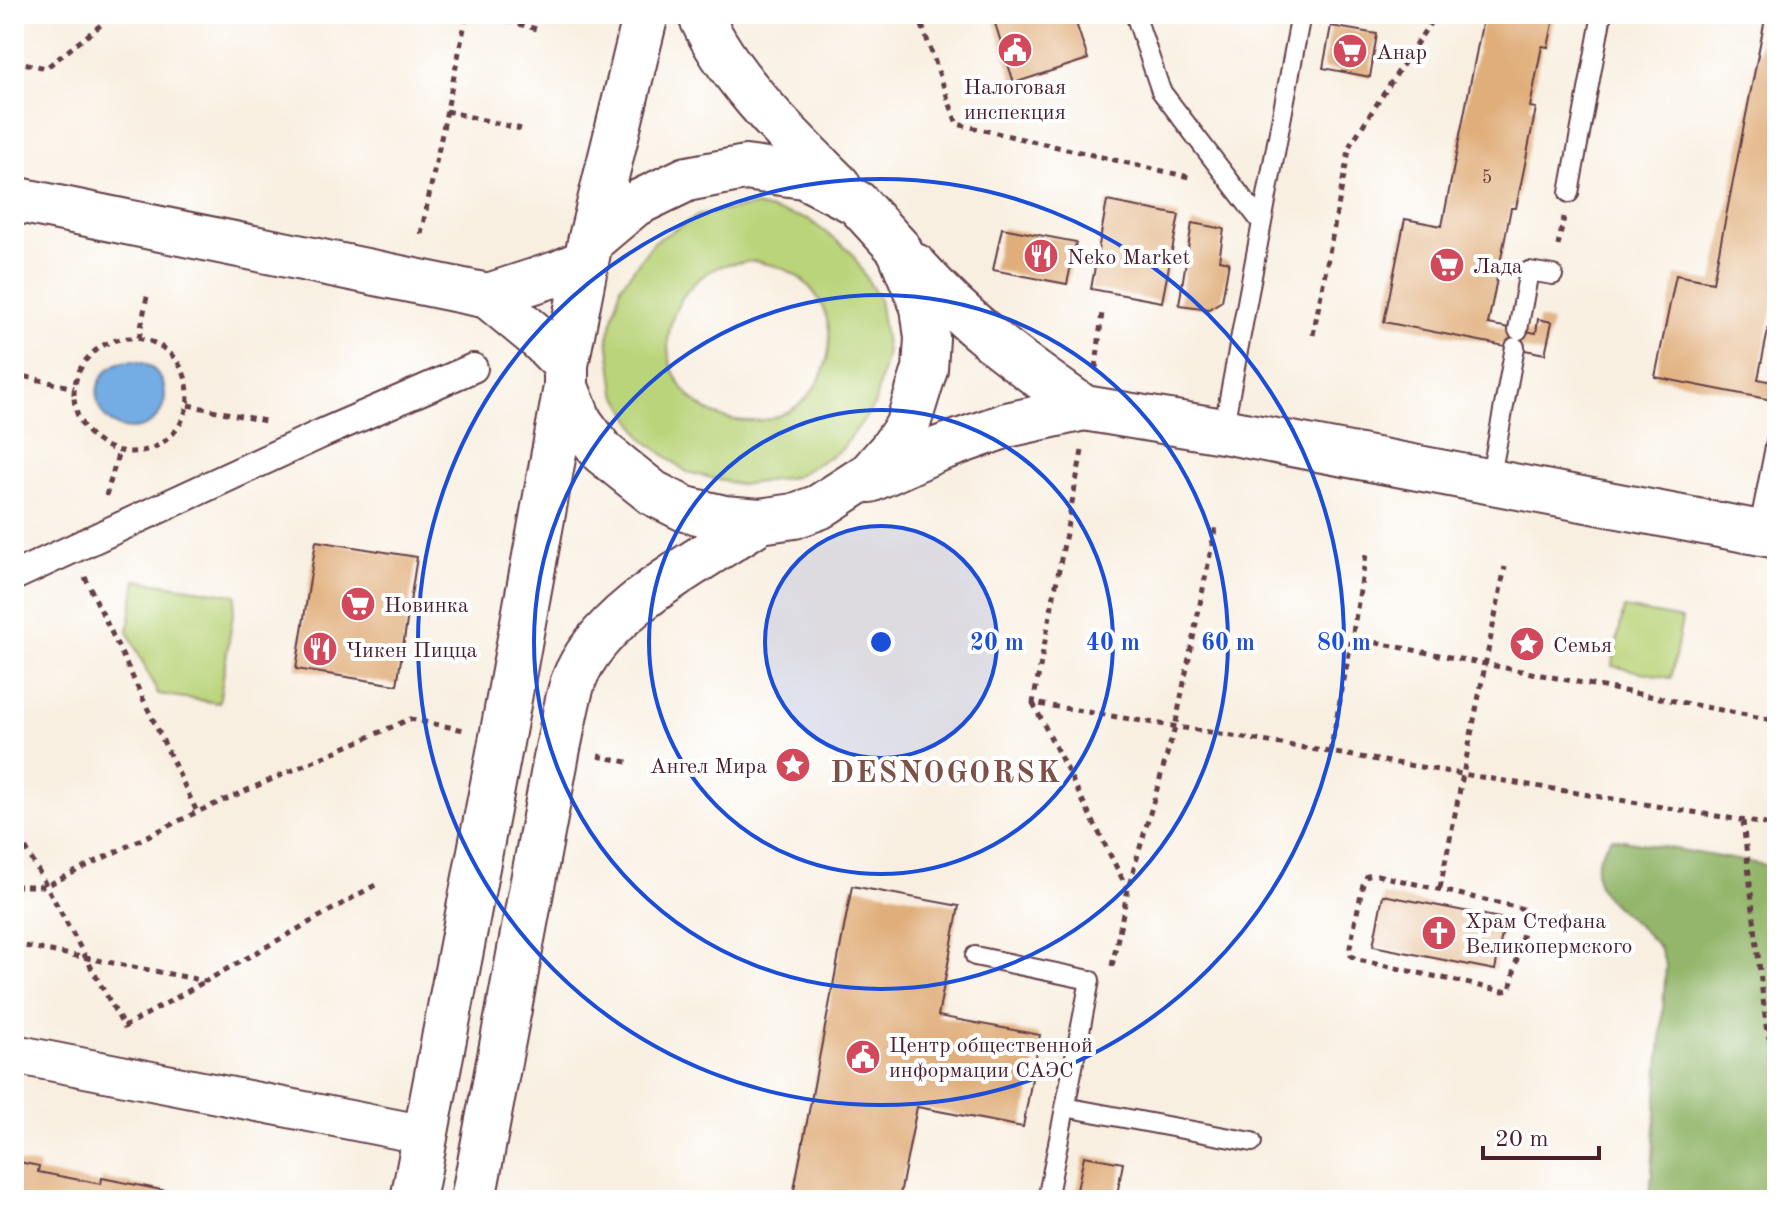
<svg xmlns="http://www.w3.org/2000/svg" width="1791" height="1214" font-family="'Old Standard TT',serif">
<style>
.green{fill:#bad47a;stroke:#827a52;stroke-width:2;fill-rule:evenodd}
.forest{fill:#93b66a;stroke:#6e6a4a;stroke-width:2}
.water{fill:#73ade3;stroke:#5e6687;stroke-width:2}
.building{fill:#e0ae7a}
.lines{fill:none;stroke-linecap:round;stroke-linejoin:round}
.service-casing{stroke:#643e46;stroke-width:22}
.pedestrian-casing{stroke:#643e46;stroke-width:32}
.minor-casing{stroke:#643e46;stroke-width:42}
.tertiary-casing{stroke:#643e46;stroke-width:48}
.path{stroke:#643e46;stroke-width:5;stroke-dasharray:6 6;stroke-linecap:butt}
.service{stroke:#fff;stroke-width:18}
.pedestrian{stroke:#fff;stroke-width:28}
.minor{stroke:#fff;stroke-width:38}
.tertiary{stroke:#fff;stroke-width:44}
.ring{fill:none;stroke:#1d4ed8;stroke-width:4}
.labels{text-anchor:middle;stroke-width:8;stroke-linejoin:round;paint-order:stroke}
.number-label{font-size:18px;fill:#70433f}
.poi-label{font-size:22px;fill:#4a1f2b;stroke:#fff;text-anchor:start}
.district-label{font-size:30px;font-weight:bold;letter-spacing:2px;fill:#7e5147;stroke:#fff}
.centre{fill:#1d4ed8;stroke:#fff;stroke-width:4}
.ring-label{font-size:24px;text-anchor:middle;font-weight:bold;fill:#1d4ed8;stroke:#fff;stroke-width:8;stroke-linejoin:round;paint-order:stroke}
</style>
<rect width="100%" height="100%" fill="#fff"/>
<filter id="ink" filterUnits="userSpaceOnUse"><feTurbulence type="fractalNoise" baseFrequency=".0125" numOctaves="2"/><feDisplacementMap in="SourceGraphic" scale="16" xChannelSelector="R" yChannelSelector="G"/><feConvolveMatrix kernelMatrix="1 2 1 2 8 2 1 2 1" color-interpolation-filters="sRGB"/></filter>
<filter id="wash" filterUnits="userSpaceOnUse"><feTurbulence type="fractalNoise" baseFrequency=".006" numOctaves="4" result="noise"/><feDisplacementMap in="SourceGraphic" scale="32" xChannelSelector="R" yChannelSelector="G"/><feGaussianBlur stdDeviation="1.8" result="paint"/><feColorMatrix in="noise" values="0 0 0 0 0 0 0 0 0 0 0 0 0 0 0 0 0 1.4 0 .05"/><feComposite in="paint" operator="in"/></filter>
<g filter="url(#wash)">
<rect width="100%" height="100%" fill="#f8efe1"/>
<path class="green" d="M755,206L808,219L851,252L879,299L887,352L874,406L841,450L794,477L740,485L687,472L643,439L615,392L608,338L621,286L654,242L701,214ZM755,261C764,264 776,265 784,269C869,308 827,446 722,417C700,411 680,390 672,368C658,328 683,277 725,265C734,262 745,262 755,261Z
M136,580L236,595L219,703L158,694L128,632Z
M1624,608L1682,619L1671,678L1612,666Z"/>
<path class="forest" d="M1612,838L1777,867V1200H1650L1666,965C1664,960 1662,953 1659,948C1633,910 1565,892 1612,838Z"/>
<path class="water" d="M97 395a34 34 0 1 1 68 0a34 34 0 1 1-68 0Z"/>
<g id="blocks">
<path class="building" d="M992,14H1073L1088,59L1014,83Z
M1484,14H1555L1548,47L1542,46L1530,107L1536,108L1526,159L1516,208H1511L1488,324L1536,333L1538,319L1552,322L1545,354L1384,322L1405,219L1442,226Z
M1766,14H1777V287L1758,379L1777,383V401L1655,377L1676,275L1713,282Z
M1331,26L1377,34L1370,77L1323,68Z
M1107,201L1179,215L1162,302L1091,289Z
M1192,223L1224,229L1219,260L1229,262L1222,301L1209,309L1179,305Z
M1002,228L1076,242L1067,284L993,270Z
M316,541L417,557L397,685L296,669Z
M852,886L959,906L938,1016L1040,1035L1023,1127L917,1107L899,1200H792Z
M1383,895L1505,919L1495,970L1373,946Z
M1084,1156L1123,1163L1116,1200H1075Z
M14,1161L39,1166L38,1172L101,1184L102,1178L191,1196L190,1200H14Z"/>
</g>
</g>
<g filter="url(#ink)">
<use href="#blocks" fill-opacity="0" stroke="#643e46" stroke-width="2"/>
<g class="lines">
<defs>
<path id="service" d="M1135,14L1161,91L1261,222
M1569,193L1602,14
M1518,330L1529,271L1553,275
M1223,431L1301,14
M1490,481L1515,347
M1758,533L1777,437
M975,956L1090,980L1047,1200
M1065,1107L1252,1142"/>
<path id="pedestrian" d="M14,576L323,433L473,368"/>
<path id="minor" d="M14,1054L426,1135"/>
<path id="tertiary" d="M700,14C727,77 789,136 838,185
M745,168L804,176L857,203L899,249L923,307L927,338L925,369L907,427L890,451L870,474L819,507L794,516L760,521L724,518L685,509L653,493L602,452L580,422L566,387V365L590,242L635,204L687,179Z
M14,199L488,296L540,339L566,365
M590,242L646,14
M915,266C968,326 1020,363 1084,408
M488,296L559,273L586,261
M870,480L936,450L1007,425L1084,408L1223,431L1777,536
M413,1200L502,737L566,387
M473,1200L558,748C563,727 566,703 573,682C598,612 700,561 760,521"/>
</defs>
<use href="#service" class="service-casing"/>
<use href="#pedestrian" class="pedestrian-casing"/>
<use href="#minor" class="minor-casing"/>
<use href="#tertiary" class="tertiary-casing"/>
<path class="path" d="M484,14L540,30
M918,14L957,124L1189,177
M14,61L46,68L115,14
M446,111L521,129
M421,234L467,14
M1558,246L1564,217
M1313,335L1350,145L1436,14
M139,338L147,296
M74 395a57 57 0 1 1 114 0a57 57 0 1 1-114 0Z
M1096,368L1102,312
M14,374L74,388
M188,405L265,421
M1082,451L1033,703L1777,826
M106,496L119,451
M1366,555L1352,638L1777,721
M85,577L197,812
M1033,703L1127,888
M1330,752L1352,638
M598,756L632,763
M1743,821L1767,1034L1777,1051
M14,827L124,1027L204,982
M1377,875L1528,910L1510,990L1503,991L1358,960L1351,956L1350,947L1363,884L1367,876Z
M14,886H46L197,812L410,719L464,730
M1440,888L1505,567
M14,944L206,981L377,884
M1112,966L1128,889L1175,727L1216,525"/>
<use href="#service" class="service"/>
<use href="#pedestrian" class="pedestrian"/>
<use href="#minor" class="minor"/>
<use href="#tertiary" class="tertiary"/>
</g>
</g>
<circle cx="881" cy="642" r="116" fill="#1d4ed8" fill-opacity=".12"/>
<g class="ring">
<circle cx="881" cy="642" r="116"/>
<circle cx="881" cy="642" r="232"/>
<circle cx="881" cy="642" r="347"/>
<circle cx="881" cy="642" r="463"/>
</g>
<defs>
<symbol id="civic-disc" viewBox="-11 -11 22 22"><circle r="9.5" fill="#d1495b" stroke="#fff"/><path d="M-.6-6.5H3V-4.5H.6V-3L4-1V1h2V6H-6V1h2V-1L-.6-3ZM-1.2 2.5V6h2.4V2.5Z" fill="#fff"/></symbol>
<symbol id="supermarket-disc" viewBox="-11 -11 22 22"><circle r="9.5" fill="#d1495b" stroke="#fff"/><path d="M-6-5.5h2.5l.6 2H6L4.5 2H-2.5L-4.4-4H-6ZM-1.5 3.2a1.3 1.3 0 1 0 .1 0ZM3 3.2a1.3 1.3 0 1 0 .1 0Z" fill="#fff"/></symbol>
<symbol id="restaurant-disc" viewBox="-11 -11 22 22"><circle r="9.5" fill="#d1495b" stroke="#fff"/><path d="M-5-6h1v4h1v-4h1v4h1v-4h1v5L-1.5 .5V6h-2V.5L-5-1ZM5-6V6H3V1.5H1.5Q1.5-4 5-6Z" fill="#fff"/></symbol>
<symbol id="sight-disc" viewBox="-11 -11 22 22"><circle r="9.5" fill="#d1495b" stroke="#fff"/><path d="M0-6L1.8-2.2L6-1.7L2.9 1.2L3.7 5.4L0 3.3L-3.7 5.4L-2.9 1.2L-6-1.7L-1.8-2.2Z" fill="#fff"/></symbol>
<symbol id="church-disc" viewBox="-11 -11 22 22"><circle r="9.5" fill="#d1495b" stroke="#fff"/><path d="M-1.2-6h2.4v3.5h3.3v2.4h-3.3V6h-2.4V-.1h-3.3v-2.4h3.3Z" fill="#fff"/></symbol>
</defs>
<g fill-rule="evenodd">
<use href="#civic-disc" x="995" y="30" width="40" height="40"/>
<use href="#supermarket-disc" x="1330" y="31" width="40" height="40"/>
<use href="#restaurant-disc" x="1021" y="236" width="40" height="40"/>
<use href="#supermarket-disc" x="1427" y="245" width="40" height="40"/>
<use href="#supermarket-disc" x="338" y="584" width="40" height="40"/>
<use href="#sight-disc" x="1507" y="624" width="40" height="40"/>
<use href="#restaurant-disc" x="300" y="629" width="40" height="40"/>
<use href="#sight-disc" x="773" y="745" width="40" height="40"/>
<use href="#church-disc" x="1419" y="913" width="40" height="40"/>
<use href="#civic-disc" x="843" y="1037" width="40" height="40"/>
</g>
<g class="labels">
<g class="number-label">
<text x="1487" y="183">5</text>
</g>
<g class="poi-label">
<text x="1376" y="59">Анар</text>
<text x="1015" y="94" text-anchor="middle">Налоговая<tspan x="1015" dy="25">инспекция</tspan></text>
<text x="1067" y="264">Neko Market</text>
<text x="1473" y="273">Лада</text>
<text x="384" y="612">Новинка</text>
<text x="1553" y="652">Семья</text>
<text x="346" y="657">Чикен Пицца</text>
<text x="767" y="773" text-anchor="end">Ангел Мира</text>
<text x="1465" y="928">Храм Стефана<tspan x="1465" dy="25">Великопермского</tspan></text>
<text x="889" y="1052">Центр общественной<tspan x="889" dy="25">информации САЭС</tspan></text>
</g>
<g class="district-label">
<text x="946" y="782">DESNOGORSK</text>
</g>
</g>
<circle cx="881" cy="642" r="12" class="centre"/>
<g class="ring-label">
<text x="997" y="650">20 m</text>
<text x="1113" y="650">40 m</text>
<text x="1228" y="650">60 m</text>
<text x="1344" y="650">80 m</text>
</g>
<rect width="1791" height="1214" fill="none" stroke="#fff" stroke-width="48"/>
<path d="M1483 1146v12h116v-12" fill="none" stroke="#4a1f2b" stroke-width="4"/>
<text x="1495" y="1146" font-size="24" fill="#4a1f2b" stroke="#ffffff" stroke-width="6" paint-order="stroke">20 m</text>
</svg>
